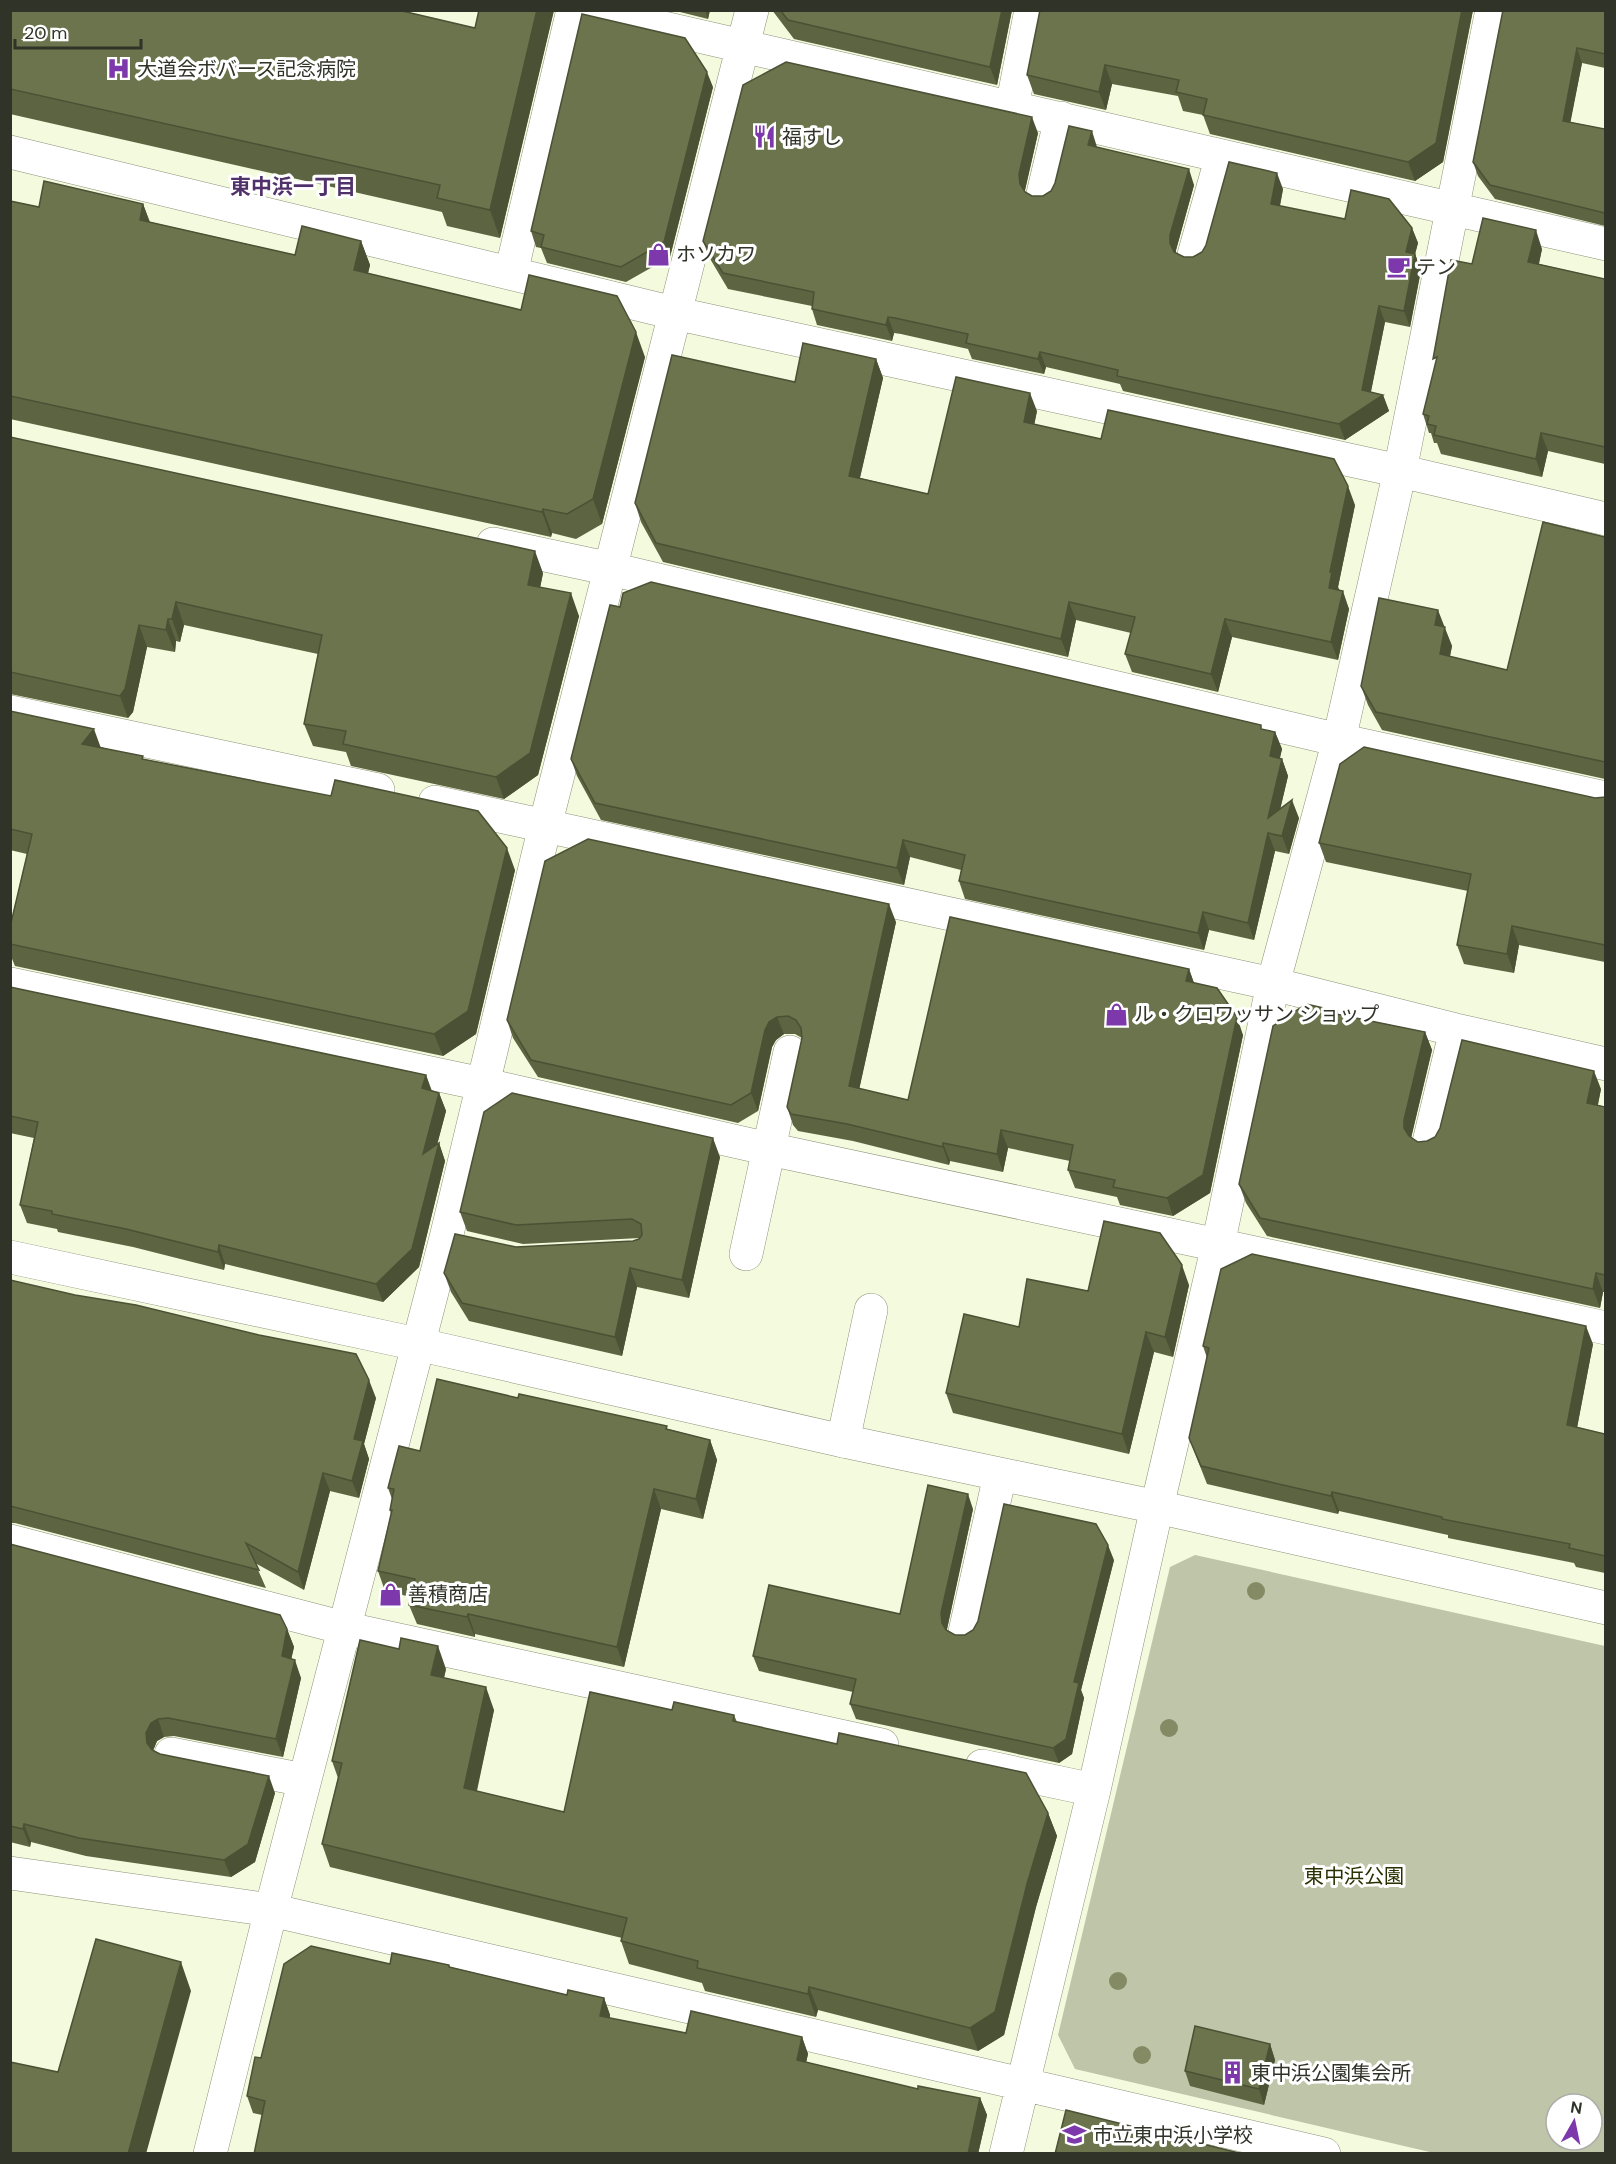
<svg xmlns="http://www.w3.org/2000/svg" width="1616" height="2164" font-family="'DM Sans','Noto Sans JP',sans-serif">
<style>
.green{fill:#bec5a9;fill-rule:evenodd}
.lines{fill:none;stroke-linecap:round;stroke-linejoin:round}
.minor-casing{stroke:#8c9279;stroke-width:34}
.tertiary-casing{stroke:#8c9279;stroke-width:34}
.minor{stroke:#fff;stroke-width:33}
.tertiary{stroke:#fff;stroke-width:33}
.tree{fill:#848b64}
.wall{fill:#5c6441}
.shaded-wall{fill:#4b5135}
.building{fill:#6b744c;stroke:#4b5135;stroke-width:1.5}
.labels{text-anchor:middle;stroke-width:6;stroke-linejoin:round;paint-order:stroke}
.poi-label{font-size:20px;fill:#303328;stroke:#fff;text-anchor:start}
.park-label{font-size:20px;fill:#293100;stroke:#fff}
.neighbourhood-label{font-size:21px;font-weight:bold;fill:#51316a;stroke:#fff}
</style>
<rect width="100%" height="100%" fill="#f3fade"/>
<path class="green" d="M1195,1555L1605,1646V2153H1434L1075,2069L1058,2035L1170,1567ZM1556,2104H1592V2140H1556Z"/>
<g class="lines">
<defs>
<path id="minor" d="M585,10L1606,244
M1012,107L1031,10
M10,152L674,313L1400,471L1606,519
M1043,194L1061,118
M1194,255L1222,156
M511,273L573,10
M493,544L611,569L1339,740L1606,798
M10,712L378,790
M435,802L1273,984L1456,1030L1606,1064
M10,984L482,1084L769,1149L1606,1328
M1429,1142L1456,1030
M746,1254L790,1052
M843,1441L871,1310
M10,1541L344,1628L882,1745
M965,1632L1000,1475
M171,1754L304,1780
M982,1766L1094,1790
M10,1873L271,1910L1324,2154
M210,2154L271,1910L446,1238L545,826L752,10
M1006,2154L1094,1790L1157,1507L1218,1245L1273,984L1339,740L1400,471L1492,10"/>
<path id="tertiary" d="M10,1257L417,1344L843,1441L1157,1507L1606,1608"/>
</defs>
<use href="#minor" class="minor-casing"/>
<use href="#tertiary" class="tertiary-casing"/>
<use href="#minor" class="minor"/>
<use href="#tertiary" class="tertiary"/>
</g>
<g class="tree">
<circle cx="1256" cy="1591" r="9"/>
<circle cx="1169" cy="1728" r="9"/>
<circle cx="1118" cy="1981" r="9"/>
<circle cx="1142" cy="2055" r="9"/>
</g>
<path class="wall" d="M10,10L475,28L479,10H554L500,238L447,226L442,212L10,114Z
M672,10H710L708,19Z
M772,10H1012L997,85L794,39Z
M1040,10H1473L1443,162L1415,181L1210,134L1203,115L1183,111L1178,96L1112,84L1106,110L1034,94L1027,75Z
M1605,10V68L1582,63L1570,122L1605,129V226L1495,199L1478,176L1473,162Z
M713,87L670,257L626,282L547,263L541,248L536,247L531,231Z
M1038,133L1025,190V192L1032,196H1043L1051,191L1097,147L1194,185L1176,250V253L1184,257H1193L1202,252L1283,189L1280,206L1345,219L1412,228L1418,243L1415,254L1421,270L1410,327L1385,322L1371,392L1383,395L1389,411L1345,440L1123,391L1120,384L1046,367L1044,374L972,359L968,349L901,334L894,333L892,341L817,325L812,309V306L728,289L709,257L703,241Z
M10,201L39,207L143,204L150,222L295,255L361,241L370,265L368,273L645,357L602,524L576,539L552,533L551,537L10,419Z
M1542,249L1539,264L1605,279V464L1548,451L1542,477L1441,454L1437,443H1434L1431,433H1429L1423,414L1472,264Z
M876,359L883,378L860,478L928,494L1037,411L1034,424L1355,505L1338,587L1349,609L1338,660L1232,637L1218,692L1132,672L1125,654L1131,633L1076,620L1068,657L663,562L641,522L635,503L795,382Z
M10,437L543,573L540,588L579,616L538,775L504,799L351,766L346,752L313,746L304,724L318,654L184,625L180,642L176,641L175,652L147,647L133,712L128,718L10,694Z
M1605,537V779L1382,730L1368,705L1361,686L1444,627L1452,646L1450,657L1507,670Z
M10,711L101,747L144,759L515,870L476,1034L443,1056L15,966L10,954V927L27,854L10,850Z
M1263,730L1275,732L1282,749L1280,758L1282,759L1288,776L1280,809L1299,818L1289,854L1275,851L1254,940L1209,930L1204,950L965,899L959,881L961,870L910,857L904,885L601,820L577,776L571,759Z
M1605,797V962L1519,945L1514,973L1464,964L1457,945L1468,891L1326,862L1319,843L1595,798Z
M896,922L859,1089L908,1100L1189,969L1194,983L1243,1035L1210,1193L1173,1216L1120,1205L1117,1197L1075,1188L1068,1170L1070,1161L1008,1148L1003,1172L950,1161L949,1165L853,1141L798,1131L793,1125L787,1107L802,1038L795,1034H784L776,1040L772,1047L758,1111L738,1123L538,1077L513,1038L507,1020Z
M10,987L426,1075L432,1091L439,1093L446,1111L437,1144L439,1143L445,1161L419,1267L383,1302L225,1264L224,1270L133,1247L58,1232L57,1229L27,1223L20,1205L34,1138L10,1133Z
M1337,1011L1338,1014L1425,1032L1432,1050L1411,1138L1418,1142L1427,1141L1601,1089L1598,1105L1605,1107V1292H1603L1600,1308L1267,1236L1246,1203L1239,1184Z
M720,1157L689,1298L637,1287L622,1356L469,1321L451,1292L444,1273L516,1247L633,1241L640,1238L523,1244L467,1231L460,1212Z
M10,1280L376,1398L364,1444L369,1459L359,1498L330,1491L304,1590L255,1563L266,1588L15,1523H10Z
M1189,1285L1173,1357L1154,1352L1129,1454L953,1413L946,1393L1019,1327L1088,1291Z
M1593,1344L1577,1427L1605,1434V1573L1576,1567L1574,1563L1448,1538V1535L1339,1511L1338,1514L1207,1484L1189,1438L1207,1358L1203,1346Z
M518,1398L668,1429L710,1440L717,1460L703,1519L661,1509L624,1667L475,1634V1637L417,1624L409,1605L411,1597L385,1591L378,1571L391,1514L390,1510L392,1499L388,1488L420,1451Z
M973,1509L947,1629V1630L955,1635H965L1114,1560L1081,1690L1084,1698L1072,1754L1059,1763L856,1719L850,1704L853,1692L759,1671L753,1656L900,1614Z
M10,1544L287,1629L294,1647L291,1659L301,1678L283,1757L174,1736L164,1737L157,1741L153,1750L160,1754L275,1793L255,1862L231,1877L86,1856L31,1842L30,1847L10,1842Z
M446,1669L444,1678L494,1710L477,1791L564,1812L672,1710L734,1715L737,1722L1048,1813L1057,1836L1036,1907L1004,2035L978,2051L818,2010L816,2017L705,1991L702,1983L629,1964L621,1941L622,1938L330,1867L322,1844L338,1778L332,1761Z
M390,1964L449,1965L450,1967L567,1995L604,1998L610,2015V2018L686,2033L802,2037L808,2054L806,2062L918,2089L980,2098L987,2115L978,2154H254L262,2115L253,2113L247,2096L261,2058Z
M1270,2044L1275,2060L1264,2105L1190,2086L1185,2071Z"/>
<path class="shaded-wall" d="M537,10H554L500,238L490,210Z
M705,10H710L708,19Z
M1002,10H1012L997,85L990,67Z
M1462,10H1473L1443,162L1415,181L1408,162Z
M1577,48L1582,63L1568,135L1563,121Z
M1105,65L1112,84L1106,110L1099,92Z
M707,72L713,87L670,257L664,242Z
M1032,117L1038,133L1025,190V200L1020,184L1019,174Z
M1092,131L1097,147L1088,145Z
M1189,169L1194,185L1176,250V259L1170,243V235Z
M1277,173L1283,189L1277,220L1271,204Z
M143,204L152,229L140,220Z
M1412,228L1418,243L1415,254L1421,270L1410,327L1404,311L1406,252Z
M1536,230L1542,249L1535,280L1528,262Z
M361,241L370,265L363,294L354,270Z
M1379,306L1385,322L1368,405L1383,395L1389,411L1345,440L1339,424L1362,390Z
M888,317L894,333L892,341L886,325Z
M636,332L645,357L602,524L593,499Z
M1040,352L1046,367L1044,374L1038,359Z
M876,359L883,378L856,494L849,476Z
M1030,393L1037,411L1031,441L1024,422Z
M1541,433L1548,451L1542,477L1536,459Z
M1348,486L1355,505L1338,587L1339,591L1329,588L1330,572Z
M543,509L552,533L551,537L542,512Z
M535,551L543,573L536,608L528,585Z
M1343,591L1349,609L1338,660L1331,642Z
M571,593L579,616L538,775L504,799L496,777Z
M176,602L184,625L180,642L172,619Z
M1069,602L1076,620L1068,657L1061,639Z
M1438,610L1452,646L1446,673L1440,654L1435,625Z
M168,619L176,641L175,652L166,630Z
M1225,619L1232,637L1218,692L1211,674Z
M139,625L147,647L133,712L128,718L120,696Z
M94,729L102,751L82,744Z
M1275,732L1282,749L1276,773L1270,756Z
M1282,759L1288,776L1274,836L1268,818Z
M1292,800L1299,818L1289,854L1282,836Z
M1268,833L1275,851L1254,940L1248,923Z
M903,840L910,857L904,885L897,868Z
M507,848L515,870L476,1034L443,1056L434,1034Z
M889,904L896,922L856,1104L849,1086Z
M1203,912L1209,930L1204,950L1198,933Z
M1512,926L1519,945L1514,973L1507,954Z
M1189,969L1195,986L1186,981Z
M777,1017L784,1034L776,1040L772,1047L758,1111L751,1093L765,1030L769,1022Z
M1237,1017L1243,1035L1210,1193L1173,1216L1167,1198Z
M1425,1032L1432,1050L1411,1138V1147L1404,1128V1120Z
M1594,1071L1601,1089L1594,1121L1587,1103Z
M426,1075L432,1093L422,1088Z
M439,1093L446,1111L430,1172L423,1154Z
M1001,1130L1008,1148L1003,1172L997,1154Z
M713,1138L720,1157L689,1298L682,1280Z
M439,1143L445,1161L419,1267L383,1302L376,1284Z
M943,1143L950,1161L949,1165L943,1147Z
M219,1245L225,1264L224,1270L218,1252Z
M1182,1265L1189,1285L1173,1357L1165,1337Z
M630,1268L637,1287L622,1356L615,1337Z
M1596,1273L1603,1292L1600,1308L1593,1289Z
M1586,1326L1593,1344L1574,1444L1567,1425Z
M1146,1332L1154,1352L1129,1454L1122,1434Z
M369,1380L376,1398L364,1444L369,1459L359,1498L352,1481L354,1439Z
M710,1440L717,1460L703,1519L696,1499Z
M323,1473L330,1491L304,1590L298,1572Z
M654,1489L661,1509L624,1667L617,1647Z
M1332,1492L1339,1511L1338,1514L1331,1496Z
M968,1494L973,1509L947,1629V1638L942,1623L941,1613Z
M1108,1545L1114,1560L1081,1690L1084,1698L1072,1754L1059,1763L1053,1748L1074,1682Z
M468,1614L475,1634V1637L467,1617Z
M287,1629L294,1647L288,1674L282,1656Z
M438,1646L446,1669L439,1698L431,1675Z
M295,1660L301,1678L283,1757L276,1739Z
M486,1687L494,1710L472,1811L464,1788Z
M158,1719L164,1737L157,1741L153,1751L147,1743L146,1733L151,1723Z
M269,1776L275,1793L255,1862L231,1877L224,1860Z
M1048,1813L1057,1836L1036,1907L1004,2035L978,2051L970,2028L1027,1884Z
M24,1824L31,1842L30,1847L23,1829Z
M181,1962L191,1991L146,2154H128Z
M809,1987L818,2010L816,2017L808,1994Z
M604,1998L610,2015L606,2033L600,2016Z
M802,2037L808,2054L803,2077L797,2060Z
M1270,2044L1275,2060L1264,2105L1259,2089Z
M980,2098L987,2115L978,2154H968Z"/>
<path class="building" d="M10,10H398L475,28L479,10H537L490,210L437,198L440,185L10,89Z
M780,10H1002L990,67L788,20Z
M1040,10H1462L1436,143L1408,162L1203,115L1207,99L1176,92L1179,80L1105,65L1099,92L1027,75Z
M1503,10H1605V54L1577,48L1563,121L1605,129V213L1490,185L1473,162Z
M582,14L685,38L707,72L664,242L621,267L541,247L544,235L531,231Z
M786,62L1032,117L1019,174L1020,184L1025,192L1032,196H1043L1051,191L1055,183L1069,126L1092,131L1088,145L1189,169L1170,235V243L1174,252L1184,257H1193L1202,252L1206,245L1229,162L1277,173L1271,204L1345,219L1351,190L1389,199L1412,228L1406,252L1415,254L1404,311L1379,306L1362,390L1383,395L1339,424L1117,376L1118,370L1040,352L1038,359L966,343L968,334L895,318L888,317L886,325L812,309L814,292L723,273L703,241L743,85Z
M44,181L143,204L140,220L295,255L302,226L361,241L354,270L521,310L529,275L617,296L636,332L593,499L567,514L543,509L542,512L10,396V201L39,207Z
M1483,218L1536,230L1528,262L1605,279V447L1541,433L1536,459L1434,435L1436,426L1427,424L1429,416L1423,414L1437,357L1433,359L1451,260L1472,264Z
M803,343L876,359L849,476L928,494L956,377L1030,393L1024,422L1101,439L1108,410L1334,459L1348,486L1330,572H1332L1329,588L1343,591L1331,642L1225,619L1211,674L1125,654L1135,617L1069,602L1061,639L656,543L635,503L672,355L795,382Z
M10,437L535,551L528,585L571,593L530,753L496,777L343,744L346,731L304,724L322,635L176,602L172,619H168L166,630L139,625L125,689L120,696L10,672Z
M1543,522L1605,537V762L1376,712L1361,686L1379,598L1438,610L1435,625L1445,627L1440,654L1507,670Z
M651,582L1261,725V729L1275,732L1270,756L1282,759L1268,818L1292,800L1282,836L1268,833L1248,923L1203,912L1198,933L959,881L965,855L903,840L897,868L595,803L571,759L610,605L620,607L623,593Z
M10,711L94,729L82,744L143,756L142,759L331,796L335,780L478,811L507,848L468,1011L434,1034L10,944V927L32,834L10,829Z
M1364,747L1595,798L1605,797V945L1512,926L1507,954L1457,945L1471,874L1319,843L1340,764Z
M588,839L889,904L849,1086L908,1100L950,917L1189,969L1186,981L1217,988L1237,1017L1203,1175L1167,1198L1113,1187L1115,1180L1068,1170L1073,1145L1001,1130L997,1154L943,1143V1147L847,1124L791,1114L787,1107L802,1038L801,1028L796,1020L788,1016L777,1017L769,1022L765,1030L751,1093L731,1105L531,1060L507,1020L545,861Z
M10,987L426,1075L422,1088L439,1093L423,1154L439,1143L412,1249L376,1284L219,1245L218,1252L126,1229L52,1214V1211L20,1205L38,1122L10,1116Z
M1306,1004L1337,1011L1336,1014L1425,1032L1404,1120V1128L1409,1136L1418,1142L1427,1141L1435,1137L1440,1128L1462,1040L1594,1071L1587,1103L1605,1107V1275L1596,1273L1593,1289L1260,1218L1239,1184L1273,1026Z
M512,1093L713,1138L682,1280L630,1268L615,1337L462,1303L444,1273L455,1234L516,1247L633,1241L639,1239L642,1235L641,1224L632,1219L516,1225L460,1212L484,1112Z
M1104,1221L1160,1233L1182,1265L1165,1337L1146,1332L1122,1434L946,1393L964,1314L1019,1327L1027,1279L1088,1291Z
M1252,1254L1586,1326L1567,1425L1605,1434V1556L1569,1548L1570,1544L1442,1519V1517L1332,1492L1331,1496L1201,1466L1189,1438L1209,1348L1203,1346L1221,1269Z
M10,1280L75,1295L136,1305L259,1335L356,1354L369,1380L354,1439L363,1441L352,1481L323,1473L298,1572L246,1543L259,1570L10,1506Z
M437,1379L518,1398L519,1394L667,1426L666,1429L710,1440L696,1499L654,1489L617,1647L468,1614L467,1617L409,1605L415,1579L378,1571L392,1510H390L394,1489L388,1488L399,1446L420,1451Z
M928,1485L968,1494L941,1613L942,1623L946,1630L955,1635H965L973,1630L978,1621L1004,1504L1096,1524L1108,1545L1074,1682L1079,1683L1066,1739L1053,1748L850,1704L856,1679L753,1656L769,1585L900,1614Z
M10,1544L280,1615L287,1629L282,1656L295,1660L276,1739L168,1718L158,1719L151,1723L146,1733L147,1743L152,1750L160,1754L269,1776L248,1844L224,1860L79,1838L24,1824L23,1829L10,1826Z
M401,1638L438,1646L431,1675L486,1687L464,1788L564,1812L590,1692L672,1710L674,1702L734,1715L733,1721L837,1744L839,1733L1026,1773L1048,1813L1027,1884L995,2012L970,2028L809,1987L808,1994L697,1968L698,1961L621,1941L627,1918L322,1844L342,1763L332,1761L360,1640L399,1649Z
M96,1939L181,1962L128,2154H10V2062L58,2072Z
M311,1946L390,1964L392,1953L449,1965V1967L567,1995L568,1990L604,1998L600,2016L686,2033L691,2011L802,2037L797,2060L918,2089V2086L980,2098L968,2154H254L265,2101L247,2096L255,2057L261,2058L284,1964Z
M1195,2026L1270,2044L1259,2089L1185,2071Z
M1066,2110L1243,2154H1055Z"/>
<defs>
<symbol id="hospital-bare" viewBox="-9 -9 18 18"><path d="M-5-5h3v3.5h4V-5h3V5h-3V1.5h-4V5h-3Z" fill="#7d38ac" stroke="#fff" stroke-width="2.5" paint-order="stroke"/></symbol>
<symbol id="restaurant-bare" viewBox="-9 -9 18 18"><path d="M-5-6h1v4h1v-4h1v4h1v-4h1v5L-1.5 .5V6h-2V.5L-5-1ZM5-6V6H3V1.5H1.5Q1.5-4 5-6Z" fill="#7d38ac" stroke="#fff" stroke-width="2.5" paint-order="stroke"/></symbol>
<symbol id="shop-bare" viewBox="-9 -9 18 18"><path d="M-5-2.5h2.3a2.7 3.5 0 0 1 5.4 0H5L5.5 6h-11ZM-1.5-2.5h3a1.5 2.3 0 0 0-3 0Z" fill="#7d38ac" stroke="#fff" stroke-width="2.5" paint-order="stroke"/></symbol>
<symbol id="cafe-bare" viewBox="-9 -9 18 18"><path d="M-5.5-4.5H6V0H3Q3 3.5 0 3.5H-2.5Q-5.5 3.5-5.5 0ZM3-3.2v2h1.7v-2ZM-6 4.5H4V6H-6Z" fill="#7d38ac" stroke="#fff" stroke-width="2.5" paint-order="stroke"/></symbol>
<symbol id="building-bare" viewBox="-9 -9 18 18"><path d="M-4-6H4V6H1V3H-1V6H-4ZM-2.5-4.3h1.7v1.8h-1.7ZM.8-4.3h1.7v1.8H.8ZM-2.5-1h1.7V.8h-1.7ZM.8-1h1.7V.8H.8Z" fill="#7d38ac" stroke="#fff" stroke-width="2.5" paint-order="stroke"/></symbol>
<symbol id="school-bare" viewBox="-9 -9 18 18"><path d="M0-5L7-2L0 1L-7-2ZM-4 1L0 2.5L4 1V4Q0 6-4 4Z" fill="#7d38ac" stroke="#fff" stroke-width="2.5" paint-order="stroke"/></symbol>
</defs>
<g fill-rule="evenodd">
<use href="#hospital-bare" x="102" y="52" width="33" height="33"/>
<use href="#restaurant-bare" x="748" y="120" width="33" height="33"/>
<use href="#shop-bare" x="642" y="238" width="33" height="33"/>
<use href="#cafe-bare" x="1382" y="250" width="33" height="33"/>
<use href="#shop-bare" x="1100" y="998" width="33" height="33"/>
<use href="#shop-bare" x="374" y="1578" width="33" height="33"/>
<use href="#building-bare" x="1216" y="2056" width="33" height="33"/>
<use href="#school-bare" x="1058" y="2118" width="33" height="33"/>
</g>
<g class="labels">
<g class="poi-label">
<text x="137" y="76">大道会ボバース記念病院</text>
<text x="782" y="144">福すし</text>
<text x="676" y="261">ホソカワ</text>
<text x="1416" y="274">テン</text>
<text x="1134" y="1021">ル・クロワッサン ショップ</text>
<text x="408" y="1601">善積商店</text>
<text x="1251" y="2080">東中浜公園集会所</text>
<text x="1093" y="2142">市立東中浜小学校</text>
</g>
<g class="park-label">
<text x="1354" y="1883">東中浜公園</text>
</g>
<g class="neighbourhood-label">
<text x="293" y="194">東中浜一丁目</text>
</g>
</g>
<rect width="1616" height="2164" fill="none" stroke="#303328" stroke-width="24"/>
<g transform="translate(1574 2122) rotate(9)"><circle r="28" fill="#ffffff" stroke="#acada9" stroke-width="1.5"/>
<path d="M0-4.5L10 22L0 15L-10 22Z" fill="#7d38ac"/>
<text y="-9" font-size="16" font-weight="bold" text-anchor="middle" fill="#303328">N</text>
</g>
<path d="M15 39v9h126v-9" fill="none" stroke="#303328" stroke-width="3"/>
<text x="24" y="39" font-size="18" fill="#303328" stroke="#ffffff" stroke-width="4.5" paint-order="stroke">20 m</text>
</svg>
